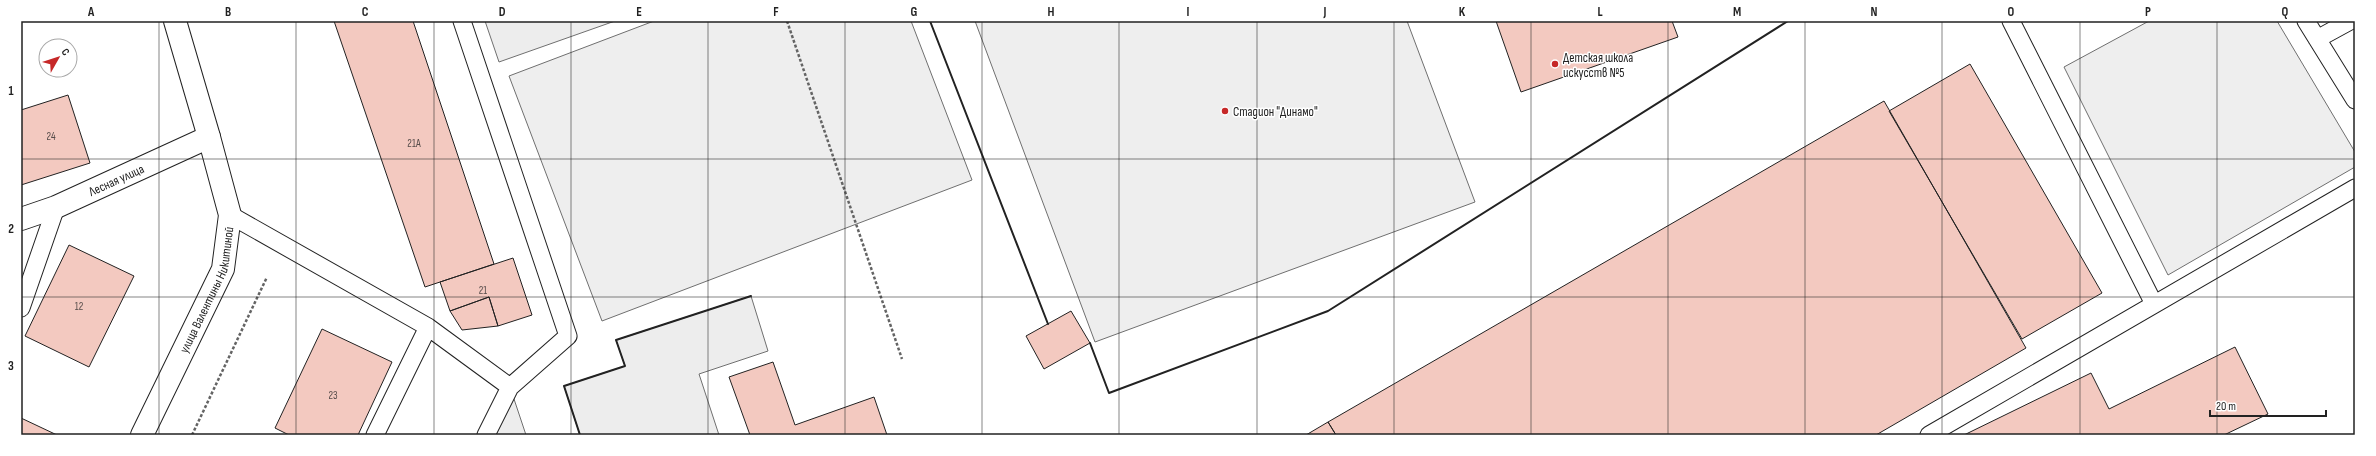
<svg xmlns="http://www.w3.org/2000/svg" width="2376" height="456" font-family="'Sofia Sans Condensed',sans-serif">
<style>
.green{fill:#eee;stroke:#6f6f6f}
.parking{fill:#ededed;stroke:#6f6f6f}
.building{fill:#f3c9c0;stroke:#222}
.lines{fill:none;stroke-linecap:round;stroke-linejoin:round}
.lane-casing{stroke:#222;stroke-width:19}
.street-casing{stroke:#222;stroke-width:24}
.path{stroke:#646464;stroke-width:2.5;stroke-dasharray:3 2;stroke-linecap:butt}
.lane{stroke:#fff;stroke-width:17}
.street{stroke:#fff;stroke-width:22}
.wall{stroke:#222;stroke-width:2}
.grid{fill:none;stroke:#222;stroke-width:1;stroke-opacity:0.55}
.poi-dot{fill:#c62828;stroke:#fff;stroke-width:1.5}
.labels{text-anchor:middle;stroke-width:3;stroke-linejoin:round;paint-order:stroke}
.number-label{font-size:11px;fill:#564c4a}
.poi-label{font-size:13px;fill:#222;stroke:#fff;text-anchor:start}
.street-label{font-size:13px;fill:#222;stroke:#fff}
.neatline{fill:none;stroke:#222;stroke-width:1.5}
.grid-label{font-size:13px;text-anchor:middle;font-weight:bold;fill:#222}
</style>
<rect width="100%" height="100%" fill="#fff"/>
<path class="green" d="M654,21H911L972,180L602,321L509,76Z
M975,21H1407L1475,202L1095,342Z
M2149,21H2277L2355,152V167L2168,275L2064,67Z"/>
<path class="parking" d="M485,21H615L499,62Z
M751,296L768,351L699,374L719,435H580L564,386L625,366L616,340Z
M510,387L526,435H486Z"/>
<path class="building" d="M334,21H413L494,264L425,287Z
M1496,21H1672L1678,37L1521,92Z
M1970,64L2102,293L2022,339L1889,111Z
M68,95L90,163L21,185V110Z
M1884,101L2026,348L1876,435H1336L1328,422Z
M69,245L134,276L89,367L25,336Z
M513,258L532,315L498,326L489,297L450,311L440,282Z
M489,297L498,326L462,330L450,311Z
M1071,311L1090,343L1044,369L1026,336Z
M322,329L392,362L358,435H289L275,428Z
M2235,347L2268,414L2224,435H1964L2091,373L2109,409Z
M773,362L795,425L874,397L887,435H750L729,377Z
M21,418L57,435H21Z
M1328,422L1336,435H1306Z"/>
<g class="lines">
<defs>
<path id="lane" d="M462,21L568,336L510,387
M2011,21L2154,304
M2306,21L2355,100
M2317,39L2350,21
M230,215L428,327L510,387L486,435
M21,308L56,207
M375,435L428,327
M1929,435L2355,188"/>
<g id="street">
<path id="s1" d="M21,219L56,207L209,137"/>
<path id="s2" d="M142,435L223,269L230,215L209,137L175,21"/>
</g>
</defs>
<use href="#lane" class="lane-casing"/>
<use href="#street" class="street-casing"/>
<path class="path" d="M787,21L902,359
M192,435L267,277"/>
<use href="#lane" class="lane"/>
<use href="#street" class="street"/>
<path class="wall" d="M930,21L1048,324
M1090,343L1109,393L1328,311L1788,21
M580,435L564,386L625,366L616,340L751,296"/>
</g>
<path class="grid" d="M159,21V435M296,21V435M434,21V435M571,21V435M708,21V435M845,21V435M982,21V435M1119,21V435M1257,21V435M1394,21V435M1531,21V435M1668,21V435M1805,21V435M1942,21V435M2080,21V435M2217,21V435M21,159H2355M21,297H2355"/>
<g class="poi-dot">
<circle cx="1555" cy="64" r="4"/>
<circle cx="1225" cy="111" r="4"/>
</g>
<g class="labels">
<g class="number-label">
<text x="51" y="140">24</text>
<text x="414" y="147">21А</text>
<text x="483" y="294">21</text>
<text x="79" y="310">12</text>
<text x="333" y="399">23</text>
</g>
<g class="poi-label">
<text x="1563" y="62">Детская школа<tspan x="1563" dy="15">искусств №5</tspan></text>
<text x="1233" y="116">Стадион "Динамо"</text>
</g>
<g class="street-label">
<text dy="5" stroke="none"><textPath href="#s1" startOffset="103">Лесная улица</textPath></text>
<text dy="5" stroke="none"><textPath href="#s2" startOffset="160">улица Валентины Никитиной</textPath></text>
</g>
</g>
<rect width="2376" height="456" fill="none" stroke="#ffffff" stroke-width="44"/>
<g transform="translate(58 58) rotate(51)"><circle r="19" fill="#ffffff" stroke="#a7a7a7"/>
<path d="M0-3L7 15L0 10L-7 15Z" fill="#c62828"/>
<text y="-6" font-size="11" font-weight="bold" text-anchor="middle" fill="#222222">С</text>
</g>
<path d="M2210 410v6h116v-6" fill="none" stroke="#222222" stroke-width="2"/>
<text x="2216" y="410" font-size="12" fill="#222222" stroke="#ffffff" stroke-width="3" paint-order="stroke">20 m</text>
<rect x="22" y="22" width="2332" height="412" class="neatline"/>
<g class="grid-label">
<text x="91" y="16">A</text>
<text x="228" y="16">B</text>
<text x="365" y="16">C</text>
<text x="502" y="16">D</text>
<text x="639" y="16">E</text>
<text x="776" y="16">F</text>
<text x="914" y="16">G</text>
<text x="1051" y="16">H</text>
<text x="1188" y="16">I</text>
<text x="1325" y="16">J</text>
<text x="1462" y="16">K</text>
<text x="1600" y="16">L</text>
<text x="1737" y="16">M</text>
<text x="1874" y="16">N</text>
<text x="2011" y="16">O</text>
<text x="2148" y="16">P</text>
<text x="2285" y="16">Q</text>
<text x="11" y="95">1</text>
<text x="11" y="233">2</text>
<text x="11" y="370">3</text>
</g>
</svg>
